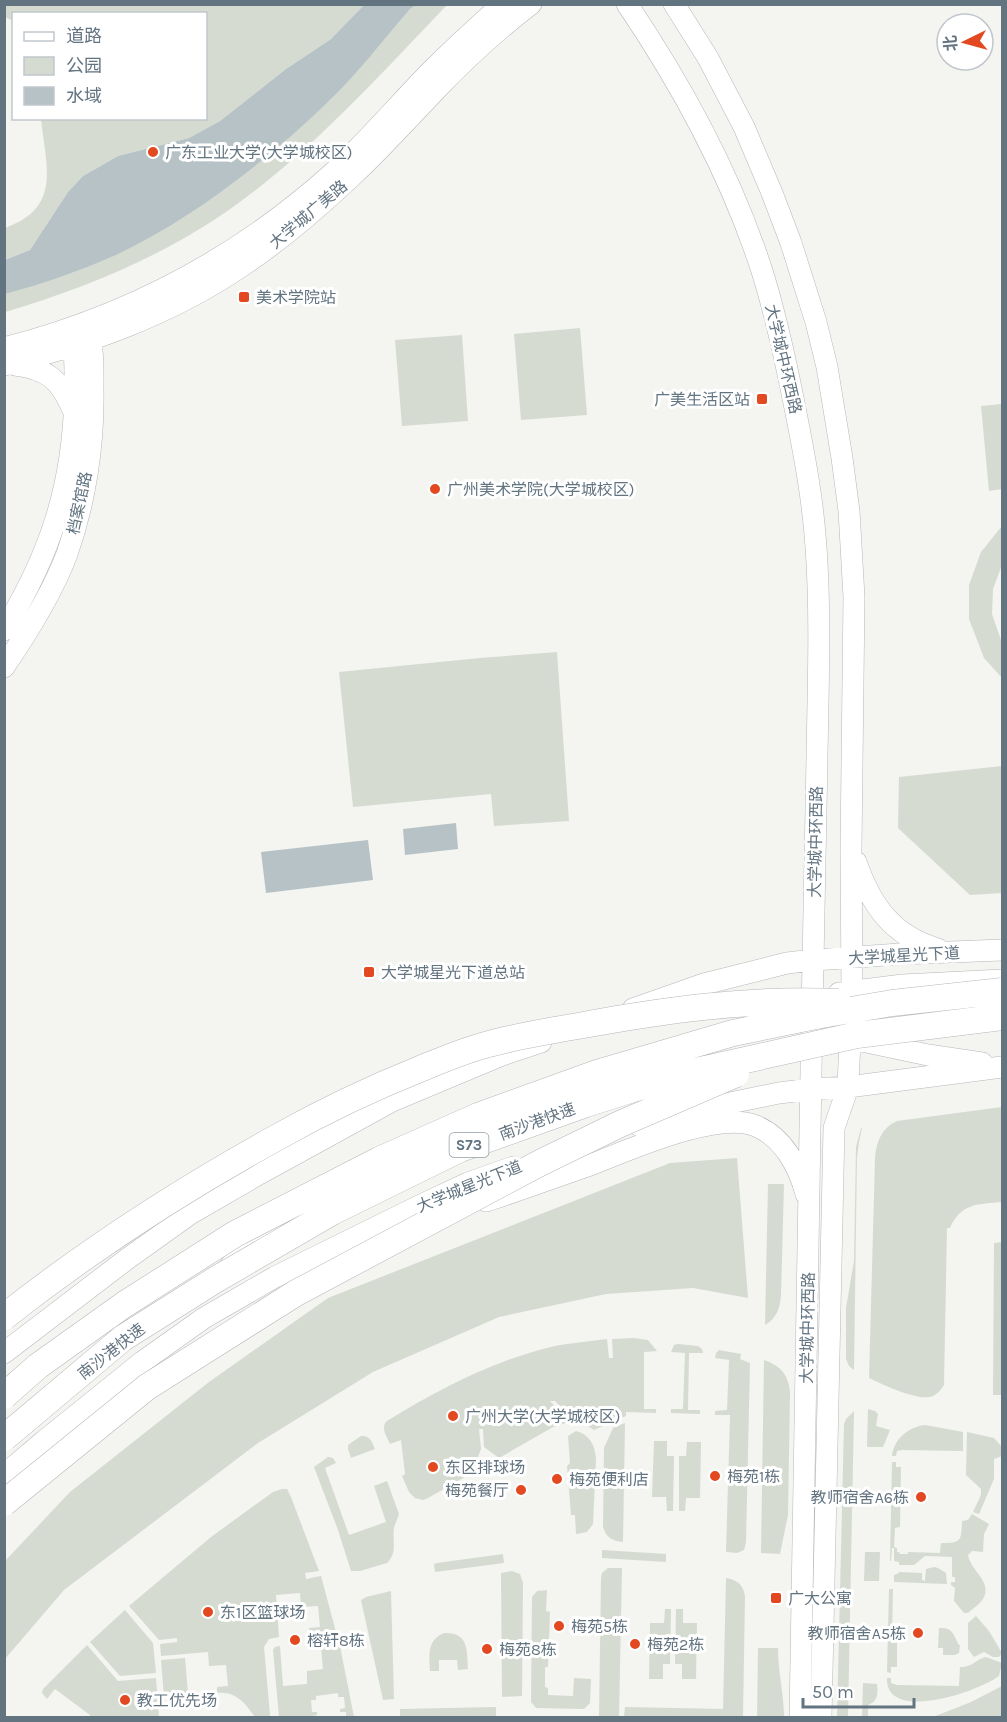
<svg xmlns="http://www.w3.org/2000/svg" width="1007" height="1722" font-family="Karla,'Noto Sans SC',sans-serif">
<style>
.green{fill:#d5dbd1}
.water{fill:#b6c2c6}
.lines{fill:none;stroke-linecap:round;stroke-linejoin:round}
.major-casing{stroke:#b4b8bc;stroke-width:22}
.major{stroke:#fff;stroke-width:21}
.highway-bridge-casing{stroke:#b4b7ba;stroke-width:27;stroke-linecap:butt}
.highway-bridge{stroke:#fff;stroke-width:26}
.poi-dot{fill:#e24921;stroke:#fff;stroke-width:2}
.labels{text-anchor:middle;stroke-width:6;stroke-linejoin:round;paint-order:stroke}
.shield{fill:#fff;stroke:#929ea7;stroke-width:1.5}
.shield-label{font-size:15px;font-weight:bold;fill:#637481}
.poi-label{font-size:16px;fill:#637481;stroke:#fff;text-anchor:start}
.street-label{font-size:16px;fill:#637481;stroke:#fff}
</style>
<rect width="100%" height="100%" fill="#f4f4f0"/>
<path class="green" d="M5,5H364L331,39L286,69L220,121L189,138L118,156L83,176L68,192L30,250L5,260V228C62,208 46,166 41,119L206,118V14H14L13,21L5,17Z
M416,5H447C375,80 304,160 217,218C152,261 79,290 5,312V294L74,272L113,256L144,240L225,189L276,149L330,100L410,9Z
M580,328L587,415L521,420L514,334Z
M462,335L468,421L402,426L395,340Z
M1002,404V489L989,491L981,406Z
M1002,526V565L993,589L992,614L1002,643V678L984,658L969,619V585L981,552Z
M557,652L569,821L494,826L491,794L353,807L339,672L480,658Z
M1002,766V893L970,895L898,828L899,777Z
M1002,1107V1202C978,1204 961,1203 950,1228H947L944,1385C941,1390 936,1396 929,1397C916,1400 881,1384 869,1378L875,1159C876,1143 881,1128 897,1121Z
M861,1128H862L859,1142L857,1158L854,1370L849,1366L846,1359V1308L854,1261L856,1147Z
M737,1158L748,1298L693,1288L606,1294L499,1317L373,1372L258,1443L64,1590L5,1659V1561L70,1492L209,1382L328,1298L670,1163Z
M768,1184H784L781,1295C780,1308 777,1318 765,1325Z
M1002,1242V1395H993L994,1243Z
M634,1338L648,1340L657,1351L644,1352V1409H656V1413L626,1412V1416L594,1430L583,1423L575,1422L555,1401H550L569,1422L553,1427L499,1458L484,1447L483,1429H479L481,1449L472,1473L428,1498L423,1500L415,1498L409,1492L402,1476L405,1474L401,1440L390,1444C387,1437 380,1427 387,1421C436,1391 487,1364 543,1349C564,1343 586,1342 607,1339L609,1358H613L612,1339Z
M678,1344L698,1346L702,1349L703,1353H689L688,1410H700V1414L671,1413V1409H683L685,1353L671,1352L674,1345Z
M719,1350L741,1354L740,1359L750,1363L746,1542L744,1550L737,1553L726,1552L730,1415H715V1411L727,1410L729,1360L715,1358L716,1353Z
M764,1360C781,1366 788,1374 790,1392L788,1515L780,1554L761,1553Z
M868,1409L875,1411L878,1414L876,1426L890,1430L883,1447H867Z
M854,1411L848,1717H837L844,1424L846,1419Z
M625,1423L623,1542C612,1541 606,1537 603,1527L604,1448L613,1428Z
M925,1425L963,1432V1451L902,1450L897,1451L896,1456H892C894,1439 908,1427 925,1425Z
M576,1431C590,1435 595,1445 596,1459L593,1524L587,1532L576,1534L575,1515H571L567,1466L570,1463L568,1436Z
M967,1432L994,1438L1002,1447V1456L994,1459V1479L979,1514L973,1512L981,1495V1489L966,1475Z
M361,1436C370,1435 372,1442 375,1449L351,1458L348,1449V1445Z
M654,1441H667V1456H674L673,1511H667L666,1497H652Z
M687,1442H701L700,1498H686L685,1511H679V1456H686Z
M328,1457L333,1458L336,1463L325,1468L349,1535L386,1522L374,1486L387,1481L399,1514C398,1518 395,1524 394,1528C392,1541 398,1552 387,1563L360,1571H351L338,1530L314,1467Z
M892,1462H896V1467H901L900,1527L895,1528L894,1547L897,1548V1552H899L900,1554H908V1552L940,1553L941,1543C962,1543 961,1541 962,1521L968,1520L972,1514L989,1524L984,1534L983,1552L972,1551L968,1555C971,1572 993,1581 983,1599C979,1605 972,1609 968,1613H964L954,1601L955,1588L951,1585V1582H955V1577H952V1557L925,1556L914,1565H899V1562L894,1561V1548H892L891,1561H890Z
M282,1489H287L291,1497L319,1571L305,1573L306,1579L321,1576L336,1632L309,1634V1628L320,1627L318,1606L301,1607L300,1593L276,1595L279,1637L269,1639L264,1647L270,1715L269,1717H255C245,1703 236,1691 217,1693V1687L228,1686L226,1665L209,1666L208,1652L161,1656L160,1644L177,1642V1638L159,1640L129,1606L211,1537L273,1492Z
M602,1550L666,1554V1562L602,1558Z
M865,1552H880L879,1581H864Z
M503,1554L504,1563L435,1572L434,1564L437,1563Z
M934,1567L938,1568L946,1573L947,1584L894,1582V1575L899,1573V1572L922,1573V1580L925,1581L926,1569Z
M608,1568H622L619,1717H599L601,1578L602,1573Z
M512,1571L520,1574L523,1583L522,1696L502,1697L501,1573Z
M726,1578C737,1580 743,1584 745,1596L743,1717H624L625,1707L723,1709Z
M889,1589H893L892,1636L897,1637V1667H891V1673L887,1672Z
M547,1590L546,1611L550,1612L548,1667H545V1687L548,1688V1695L573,1696L574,1678L591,1679L590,1703L584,1709L536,1708L531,1702L532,1597L537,1591Z
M391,1591L394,1699L383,1700L361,1600L366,1597Z
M665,1609H671L670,1664H663V1679H649L650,1623H664Z
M676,1609H683V1623H697L696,1679H682V1664H675Z
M125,1610L153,1643L156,1673L120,1676L90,1642Z
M976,1616L989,1631L1002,1653L999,1657H993L984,1652L974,1657L968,1649V1623Z
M939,1628C953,1627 953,1634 959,1645H960L959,1653L955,1655H943V1648H938Z
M444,1633C469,1632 467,1651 468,1669L458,1670L457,1660H439V1671H430C429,1655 427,1640 444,1633Z
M339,1641L354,1717H346V1712H340V1709L345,1708L344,1697H338V1693L316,1696V1700H311L312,1712H317V1715L312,1716V1717H279L273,1650L275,1647L280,1646L283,1686L307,1684V1671L323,1669L321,1648L310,1649V1643Z
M87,1645L118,1681L156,1678L159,1717H89L90,1715L55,1689L47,1699L42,1693L43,1689Z
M758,1648H778C778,1672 784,1694 784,1717H757Z
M986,1657L1002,1663L999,1676C974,1694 885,1722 887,1678H891V1683L897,1685L959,1686L960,1667C974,1667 974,1660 986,1657Z
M185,1658L188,1693H192V1695L164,1697L161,1660Z
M863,1683L877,1684C878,1694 878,1701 868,1705V1717H862Z
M1002,1686V1717H933L971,1702Z
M496,1707V1717H400V1709Z"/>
<path class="water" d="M364,5H416L410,9C383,40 358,73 329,101C268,160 192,219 116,255C80,271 42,284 5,294V260L30,250L68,192L83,176L118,156L189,138L220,121L286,69L331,39Z
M456,823L458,849L405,855L403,829Z
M368,840L373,880L266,893L261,852Z"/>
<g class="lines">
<defs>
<path id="major" d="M627,4C683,87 731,175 762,271C776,316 786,362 795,408C804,453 813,500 816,547C821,617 818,688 817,758C815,843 813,928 812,1013C808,1248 804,1483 800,1718
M674,4L708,58L744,127L772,193L791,243L816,322L827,367L842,458L849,511L854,597L851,849L852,991L848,1087L834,1128L821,1718
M4,348C129,316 239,258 335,171C368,140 398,105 429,73C453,49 478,26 503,4
M4,365C88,344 170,315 242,266C281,240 317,209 351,177C380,150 406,121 433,93C463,61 496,31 531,4
M15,365C48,369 60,380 73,410
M4,630C51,553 73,485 75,395C75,375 76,355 72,335
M4,667C28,632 52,594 67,554C85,503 94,445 93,391C93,370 94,347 87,327
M856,862C871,905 892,936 938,949
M839,993L903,985L1002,980
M633,1009L704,984L787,963L814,960L900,954L1002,950
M857,1040L928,1055L982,1063
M640,1126L696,1110L779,1093L811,1089L848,1087L1002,1067
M486,1201C521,1190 555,1177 590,1165C629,1150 718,1110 756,1126C783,1137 799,1167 806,1194
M228,1269C245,1246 264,1233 289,1218
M4,1353L127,1259L190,1214L259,1174L392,1101L502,1055L541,1042
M4,1475L44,1441L142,1362L204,1318L275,1277L423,1204L468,1183L513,1167"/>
</defs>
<use href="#major" class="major-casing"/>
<use href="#major" class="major"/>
<defs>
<path id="highway-bridge" d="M4,1317C90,1249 180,1191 276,1138C322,1112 370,1089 420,1069C442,1060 465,1050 489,1044C518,1036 548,1031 578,1026C664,1010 751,998 838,1002
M4,1396L38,1366L125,1304L235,1234L379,1160L478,1116L597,1073L733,1033L821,1015L892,1003L1002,991
M4,1438L123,1338L215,1280L332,1212L460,1149L586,1104L674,1076L857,1035L1002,1017
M4,1503L147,1387L296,1293L540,1163L620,1124L736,1074"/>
</defs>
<use href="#highway-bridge" class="highway-bridge-casing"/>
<use href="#highway-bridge" class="highway-bridge"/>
</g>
<g class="poi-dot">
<circle cx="153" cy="152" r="6"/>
<rect x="238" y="291" width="12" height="12" rx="3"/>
<rect x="756" y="393" width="12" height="12" rx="3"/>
<circle cx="435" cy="489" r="6"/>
<rect x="363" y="966" width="12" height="12" rx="3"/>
<circle cx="453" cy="1416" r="6"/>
<circle cx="433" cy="1467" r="6"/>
<circle cx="715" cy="1476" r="6"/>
<circle cx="557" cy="1479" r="6"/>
<circle cx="521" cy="1490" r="6"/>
<circle cx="921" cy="1497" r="6"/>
<rect x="770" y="1592" width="12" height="12" rx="3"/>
<circle cx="208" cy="1612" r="6"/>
<circle cx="559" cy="1626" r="6"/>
<circle cx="918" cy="1633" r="6"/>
<circle cx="295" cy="1640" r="6"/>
<circle cx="635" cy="1644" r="6"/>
<circle cx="487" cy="1649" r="6"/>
<circle cx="125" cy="1700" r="6"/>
</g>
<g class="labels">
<rect class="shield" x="449.5" y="1133" width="39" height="24" rx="4.5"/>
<g class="shield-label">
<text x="469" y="1150">S73</text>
</g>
<g class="poi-label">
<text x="165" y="158">广东工业大学(大学城校区)</text>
<text x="256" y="303">美术学院站</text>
<text x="750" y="405" text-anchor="end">广美生活区站</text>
<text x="447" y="495">广州美术学院(大学城校区)</text>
<text x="381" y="978">大学城星光下道总站</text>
<text x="465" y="1422">广州大学(大学城校区)</text>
<text x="445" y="1473">东区排球场</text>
<text x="727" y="1482">梅苑1栋</text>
<text x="569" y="1485">梅苑便利店</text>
<text x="509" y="1496" text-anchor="end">梅苑餐厅</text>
<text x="909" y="1503" text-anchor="end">教师宿舍A6栋</text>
<text x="788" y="1604">广大公寓</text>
<text x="220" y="1618">东1区篮球场</text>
<text x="571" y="1632">梅苑5栋</text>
<text x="906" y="1639" text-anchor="end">教师宿舍A5栋</text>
<text x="307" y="1646">榕轩8栋</text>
<text x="647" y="1650">梅苑2栋</text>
<text x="499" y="1655">梅苑8栋</text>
<text x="137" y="1706">教工优先场</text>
</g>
<g class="street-label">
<text transform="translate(308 214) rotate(-40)" y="6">大学城广美路</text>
<text transform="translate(784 359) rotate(77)" y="6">大学城中环西路</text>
<text transform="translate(79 503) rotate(-78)" y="6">档案馆路</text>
<text transform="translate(815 842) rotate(-89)" y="6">大学城中环西路</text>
<text transform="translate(904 955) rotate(-3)" y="6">大学城星光下道</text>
<text transform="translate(537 1121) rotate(-20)" y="6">南沙港快速</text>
<text transform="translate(469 1186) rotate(-22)" y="6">大学城星光下道</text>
<text transform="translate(807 1328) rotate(-89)" y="6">大学城中环西路</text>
<text transform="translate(111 1351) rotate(-38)" y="6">南沙港快速</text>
</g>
</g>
<rect width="1007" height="1722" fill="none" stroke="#637481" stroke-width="12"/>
<rect x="12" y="12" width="195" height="108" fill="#ffffff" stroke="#c1c7cd" stroke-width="1.5"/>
<rect x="24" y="32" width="30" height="9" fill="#ffffff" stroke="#c1c7cd" stroke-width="1.5"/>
<text x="66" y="42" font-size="18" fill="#637481">道路</text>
<rect x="24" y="57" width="30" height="18" fill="#d5dbd1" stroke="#c1c7cd" stroke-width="1.5"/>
<text x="66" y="72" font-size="18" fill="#637481">公园</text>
<rect x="24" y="87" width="30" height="18" fill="#b6c2c6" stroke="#c1c7cd" stroke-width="1.5"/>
<text x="66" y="102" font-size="18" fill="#637481">水域</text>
<g transform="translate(965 42) rotate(265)"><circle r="28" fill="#ffffff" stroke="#c1c7cd" stroke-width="1.5"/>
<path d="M0-4.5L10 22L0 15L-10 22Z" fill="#e24921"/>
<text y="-9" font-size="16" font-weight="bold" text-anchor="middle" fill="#637481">北</text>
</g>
<path d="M803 1698v9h111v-9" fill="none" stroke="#637481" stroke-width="3"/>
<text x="812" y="1698" font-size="18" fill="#637481" stroke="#ffffff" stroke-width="4.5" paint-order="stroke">50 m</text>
</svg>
